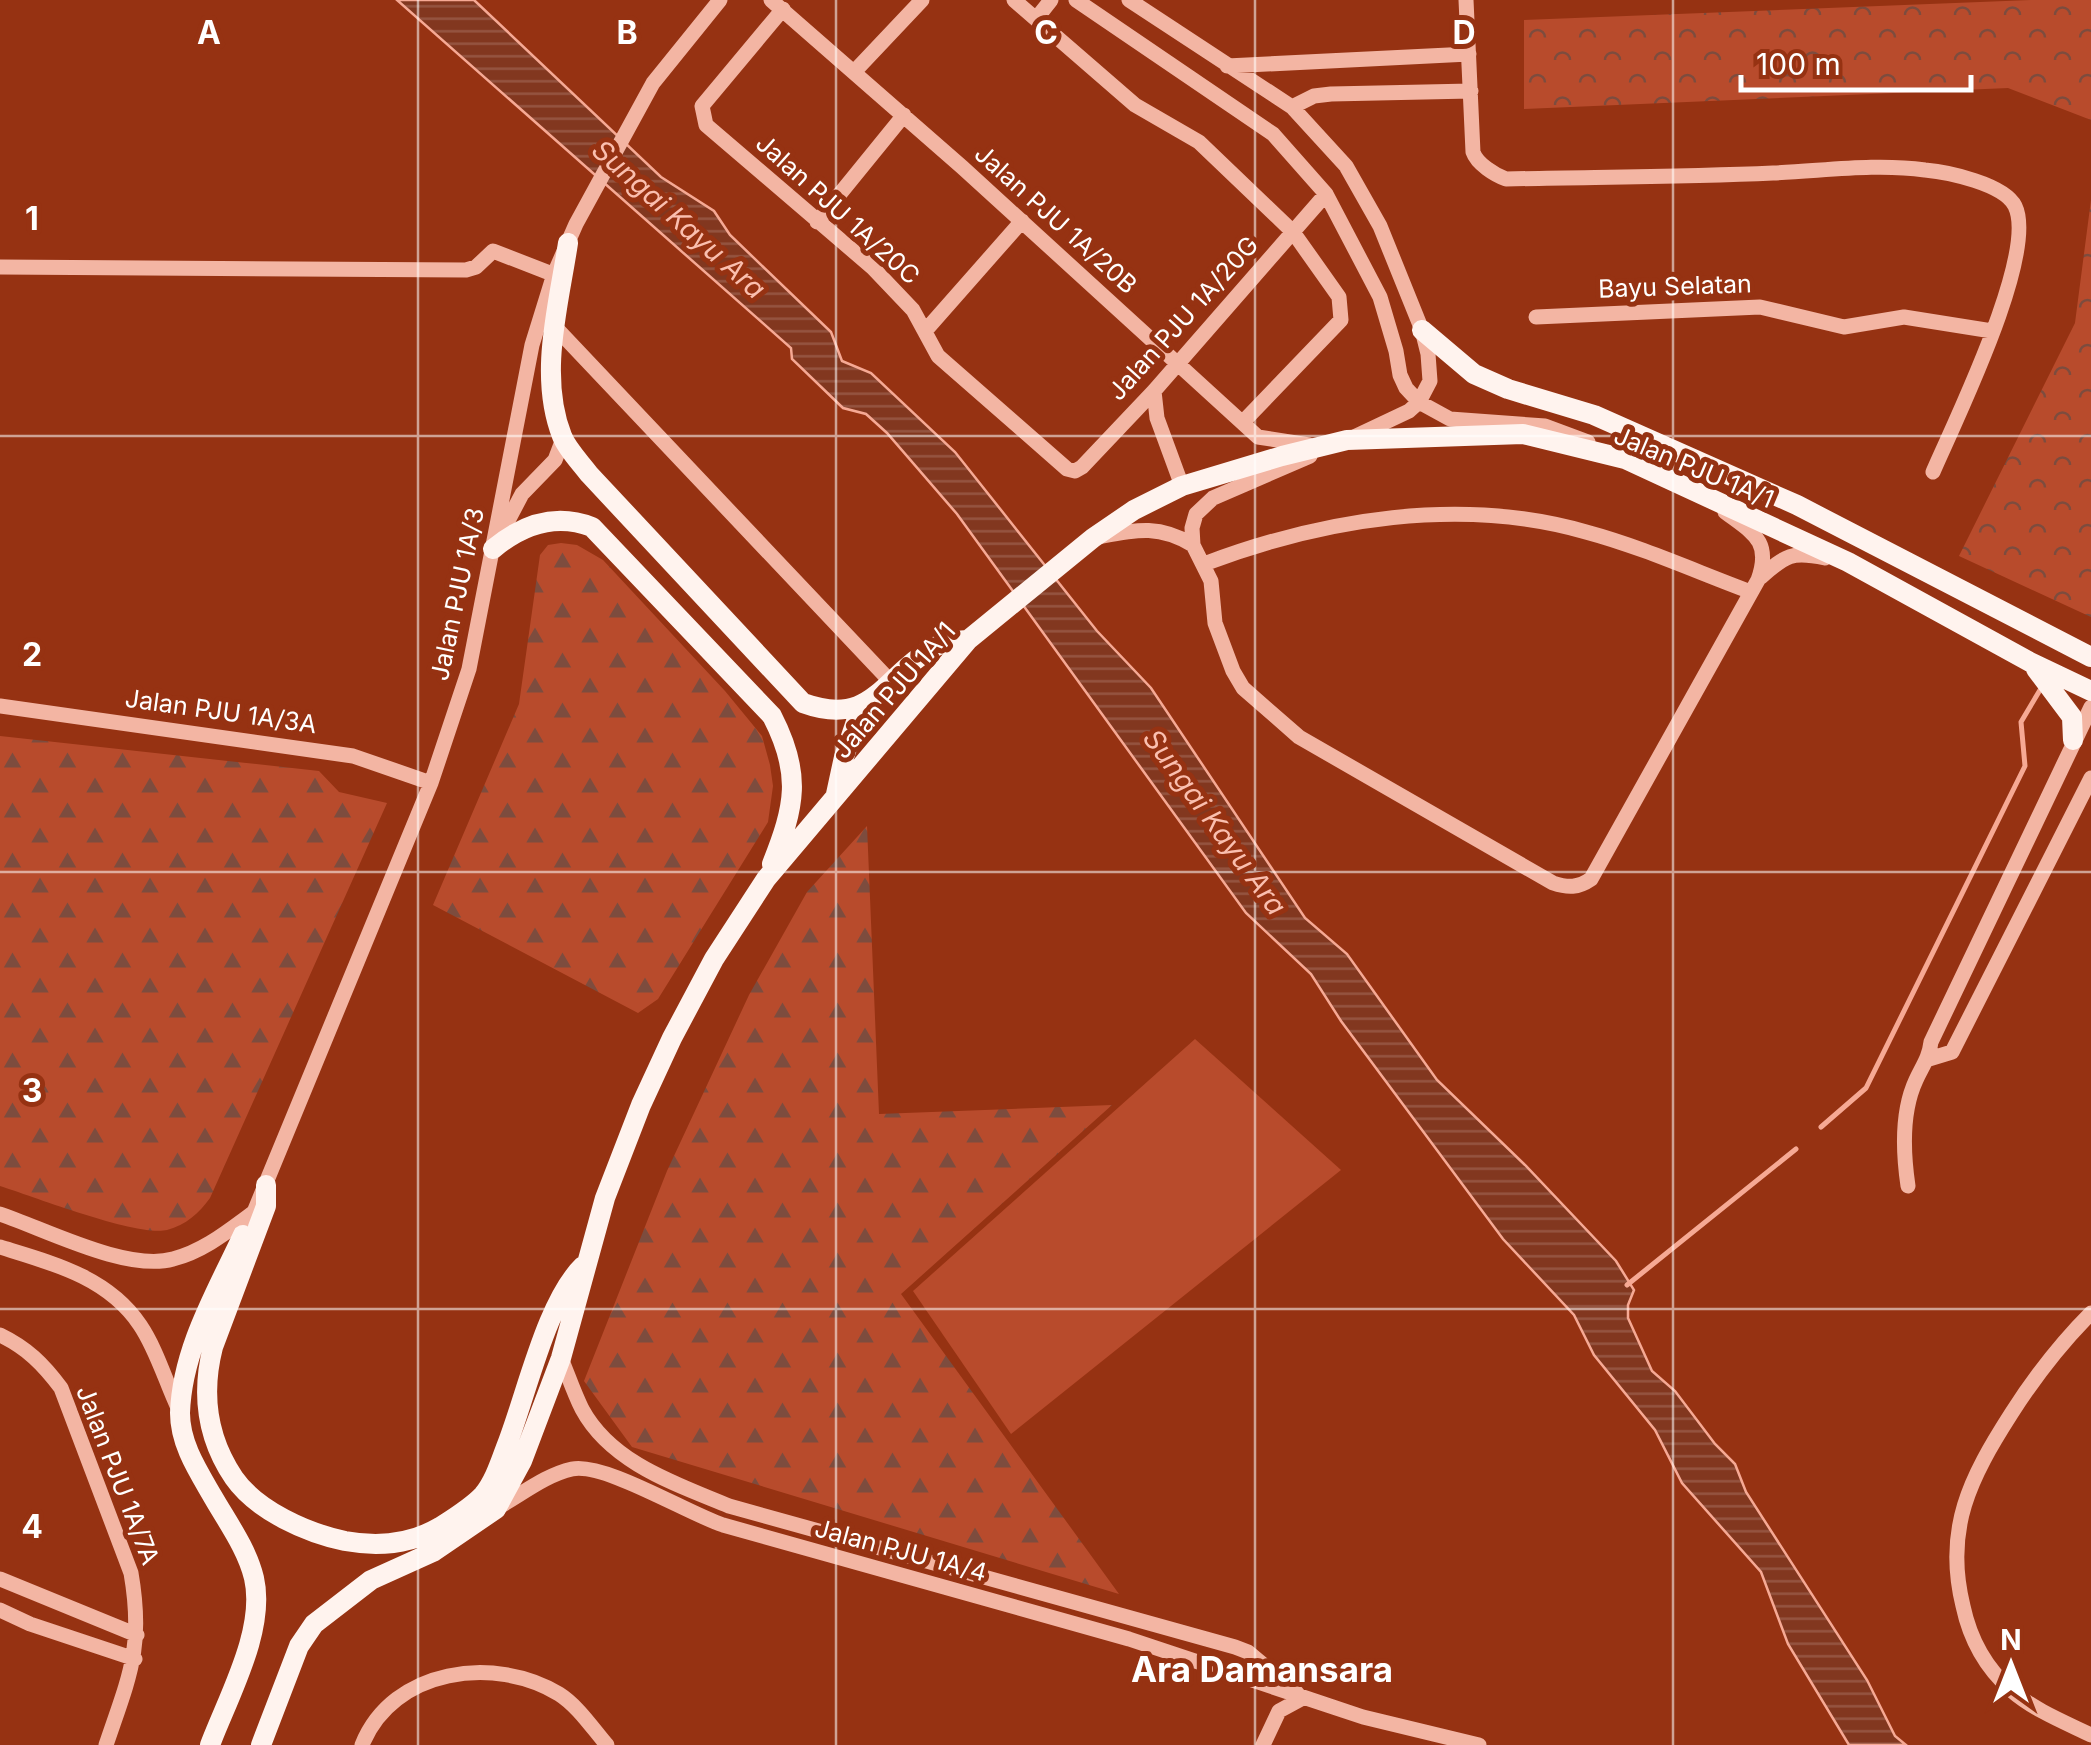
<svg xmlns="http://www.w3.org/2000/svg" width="2091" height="1745" font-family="Inter,sans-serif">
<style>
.grass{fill:#b84b2c}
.forest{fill:url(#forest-firs)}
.park{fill:url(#park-crowns)}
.water{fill:url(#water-rules);stroke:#f6a994;stroke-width:2.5}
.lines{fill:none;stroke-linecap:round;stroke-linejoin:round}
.stream{stroke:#f6a994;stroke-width:5}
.minor{stroke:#f3b5a3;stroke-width:15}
.major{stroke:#fff3ee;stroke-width:20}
.grid{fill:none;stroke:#fff;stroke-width:2.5;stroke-opacity:0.55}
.labels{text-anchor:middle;stroke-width:10;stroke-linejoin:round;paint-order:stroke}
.street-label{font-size:25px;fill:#fff;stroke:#963212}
.water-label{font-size:28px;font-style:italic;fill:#fabfaf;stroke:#963212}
.district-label{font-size:35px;font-weight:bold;fill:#fff;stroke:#963212}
.grid-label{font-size:32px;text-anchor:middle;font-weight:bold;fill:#fff;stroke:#963212;stroke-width:10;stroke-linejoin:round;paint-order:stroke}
</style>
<defs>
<pattern id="forest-firs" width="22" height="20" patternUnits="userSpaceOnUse" patternTransform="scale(2.5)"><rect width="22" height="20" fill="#b84b2c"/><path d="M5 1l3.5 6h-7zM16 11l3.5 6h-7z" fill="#7d4c3e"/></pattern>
<pattern id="park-crowns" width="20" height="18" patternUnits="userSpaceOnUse" patternTransform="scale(2.5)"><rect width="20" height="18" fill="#b84b2c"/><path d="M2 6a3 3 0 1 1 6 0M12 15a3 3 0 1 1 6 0" fill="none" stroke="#7d4c3e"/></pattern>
<pattern id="water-rules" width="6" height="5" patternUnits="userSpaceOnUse" patternTransform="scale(2.5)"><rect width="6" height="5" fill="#82371f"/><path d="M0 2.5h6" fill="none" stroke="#955541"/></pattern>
</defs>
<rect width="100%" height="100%" fill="#963212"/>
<path class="grass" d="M1195,1039L1341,1170L1011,1434L913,1291Z"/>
<path class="forest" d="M561,543L577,545L603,560L725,691L762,736L770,765L773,786L768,822L658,999L638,1013L433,905L519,704L540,555L548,545Z
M0,736L319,771L339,792L387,803L210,1198C199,1213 186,1225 167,1230C137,1237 35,1197 0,1186Z
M867,826L879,1114L1112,1105L901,1294L1119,1594L632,1447L584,1381L667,1171L749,995L807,892Z"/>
<path class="park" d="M2031,0H2091V120L2008,88L1524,109V20Z
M2091,200V617L1959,556L2075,323Z"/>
<path class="water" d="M397,0H474L661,177L714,211L730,235L831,332L842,361L871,373L955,452L1097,631L1151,688L1305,918L1347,954L1437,1080L1525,1165L1616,1261L1634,1290L1628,1305V1318L1652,1371L1675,1391L1715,1444L1735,1464L1746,1492L1867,1680L1895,1736L1906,1745H1849L1788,1644L1761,1572L1682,1483L1655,1430L1594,1355L1574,1315L1503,1239L1341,1021L1311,974L1246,913L957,514L887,433L866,414L843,408L792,359L791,348Z"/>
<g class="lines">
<path class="stream" d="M1821,1127L1866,1088L2025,766L2021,722L2040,690
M1627,1285L1796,1149"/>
<path class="minor" d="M771,0L962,167L1258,437L1309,445
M1014,0L1135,105L1199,142L1293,232L1339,297L1341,320L1243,422
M1076,0L1273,134L1326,194L1380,297L1396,351L1400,375L1406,388L1419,402L1450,419L1545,426L1588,442
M1129,0L1292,107L1346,166L1380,226L1422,330L1428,354L1430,381L1419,402L1409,411L1354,437
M1466,0L1473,152C1477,164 1495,175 1506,179C1595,177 1684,177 1773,173C1824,171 1875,163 1925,170C1948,172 2004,184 2015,206C2038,253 1955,421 1933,472
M783,9L702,106L706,125L873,268L913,310L938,356L1067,469L1075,471L1082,467L1154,391L1326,194
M1036,19L1051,0
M1227,66L1469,54
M854,72L922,0
M1292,107L1314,96L1331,94L1471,91
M817,222L904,115
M0,267L466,270L476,267L493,251L560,277
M1536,317L1760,307L1844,327L1904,317L1992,331
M556,328L892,683
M926,330L1022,221
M1154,391L1157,418L1182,486
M1310,456L1213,498L1196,514L1192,528L1193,545L1211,581L1215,623L1233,671L1243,688L1299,737L1553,883C1568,888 1578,888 1591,879L1758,580C1772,541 1753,533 1725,512
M502,532L522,494L555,460L563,439
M1097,537C1135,530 1158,524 1193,545
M1204,564C1323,519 1461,496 1586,532C1642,547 1697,572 1751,592
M1761,577C1786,555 1792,551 1825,558
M0,706L353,756L431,783
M1929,1059L1952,1052L2091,778
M1908,1186C1903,1152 1901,1112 1916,1080C1923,1065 1929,1058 1931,1042L2091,707
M0,1214C45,1229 127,1272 173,1259C204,1251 228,1231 254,1212L431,783L469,669L532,345L554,274L576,224L653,83L720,0
M0,1247C52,1263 108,1277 140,1325C157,1350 166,1383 179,1410
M2091,1313C2060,1344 2034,1378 2011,1414C1970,1478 1944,1529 1963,1606C1970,1639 1986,1668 2011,1690C2034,1710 2064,1722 2091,1735
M0,1335C27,1348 43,1364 61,1388L131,1573C144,1648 129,1677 106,1745
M561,1358C568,1375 574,1393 582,1409C611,1463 676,1484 729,1506L1235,1647L1248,1652L1297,1693
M497,1508C521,1495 545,1475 572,1469C604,1462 687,1513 723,1525L1129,1639L1363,1717L1479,1745
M0,1579L137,1635
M0,1610L30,1624L135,1659
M362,1745C393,1668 495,1655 559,1694C578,1706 593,1729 607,1745
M1263,1745L1279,1711L1303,1698"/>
<path class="major" d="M568,243C559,304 538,375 562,436C567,449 580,462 589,474L803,703C872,728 882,678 931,649C942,642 955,641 968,640
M1422,330L1474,374L1508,389L1594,415L1797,505L2091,657
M493,549C523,524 556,513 592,527L772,716C802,774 795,806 772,864
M2036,669L2072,717L2073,740
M836,794L844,757L862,704
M266,1185V1206L213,1347C201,1394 207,1438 234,1478C257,1511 307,1533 345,1541C378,1547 411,1544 440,1527C454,1518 472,1507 483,1495C494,1482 500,1463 506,1447C526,1397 546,1302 583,1266
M210,1745C228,1697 266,1630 254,1578C247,1549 228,1523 213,1497C198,1471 180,1444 180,1413C182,1349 217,1291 243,1235
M261,1745L299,1646L314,1624L371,1580L433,1552L496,1509L522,1461L561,1358L605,1198L641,1105L672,1038L714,959L766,879L968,640L1093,538L1134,510L1182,486L1282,456L1347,440L1523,434L1625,459L1848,562L2030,662L2091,691"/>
</g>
<path class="grid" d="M418,0V1745M836,0V1745M1255,0V1745M1673,0V1745M0,436H2091M0,872H2091M0,1309H2091"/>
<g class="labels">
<g class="street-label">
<text transform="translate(838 209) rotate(42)" y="9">Jalan PJU 1A/20C</text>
<text transform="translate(1056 219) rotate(42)" y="9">Jalan PJU 1A/20B</text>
<text transform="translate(1675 286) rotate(-2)" y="9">Bayu Selatan</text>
<text transform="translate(1183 318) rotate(-48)" y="9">Jalan PJU 1A/20G</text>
<text transform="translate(1694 467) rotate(23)" y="9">Jalan PJU 1A/1</text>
<text transform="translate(457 594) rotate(-78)" y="9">Jalan PJU 1A/3</text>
<text transform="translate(894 690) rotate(-49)" y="9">Jalan PJU 1A/1</text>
<text transform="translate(221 711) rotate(8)" y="9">Jalan PJU 1A/3A</text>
<text transform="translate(118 1475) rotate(69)" y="9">Jalan PJU 1A/7A</text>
<text transform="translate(901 1550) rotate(15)" y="9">Jalan PJU 1A/4</text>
</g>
<g class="water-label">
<text transform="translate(679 219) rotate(42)" y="10">Sungai Kayu Ara</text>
<text transform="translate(1215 822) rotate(54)" y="10">Sungai Kayu Ara</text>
</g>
<g class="district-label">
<text x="1262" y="1682">Ara Damansara</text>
</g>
</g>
<g class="grid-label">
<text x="209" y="44">A</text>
<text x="627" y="44">B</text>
<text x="1046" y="44">C</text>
<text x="1464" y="44">D</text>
<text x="32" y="230">1</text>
<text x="32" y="666">2</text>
<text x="32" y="1102">3</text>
<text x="32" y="1538">4</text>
</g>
<g transform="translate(2011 1665)" stroke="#963212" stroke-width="8" paint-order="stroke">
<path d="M0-8L18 38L0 25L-18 38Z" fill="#ffffff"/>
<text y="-15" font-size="28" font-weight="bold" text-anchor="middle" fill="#ffffff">N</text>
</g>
<path d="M1741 75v15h230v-15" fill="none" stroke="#ffffff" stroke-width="5"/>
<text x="1756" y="75" font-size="30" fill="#ffffff" stroke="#963212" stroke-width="8" paint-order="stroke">100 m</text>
</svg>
